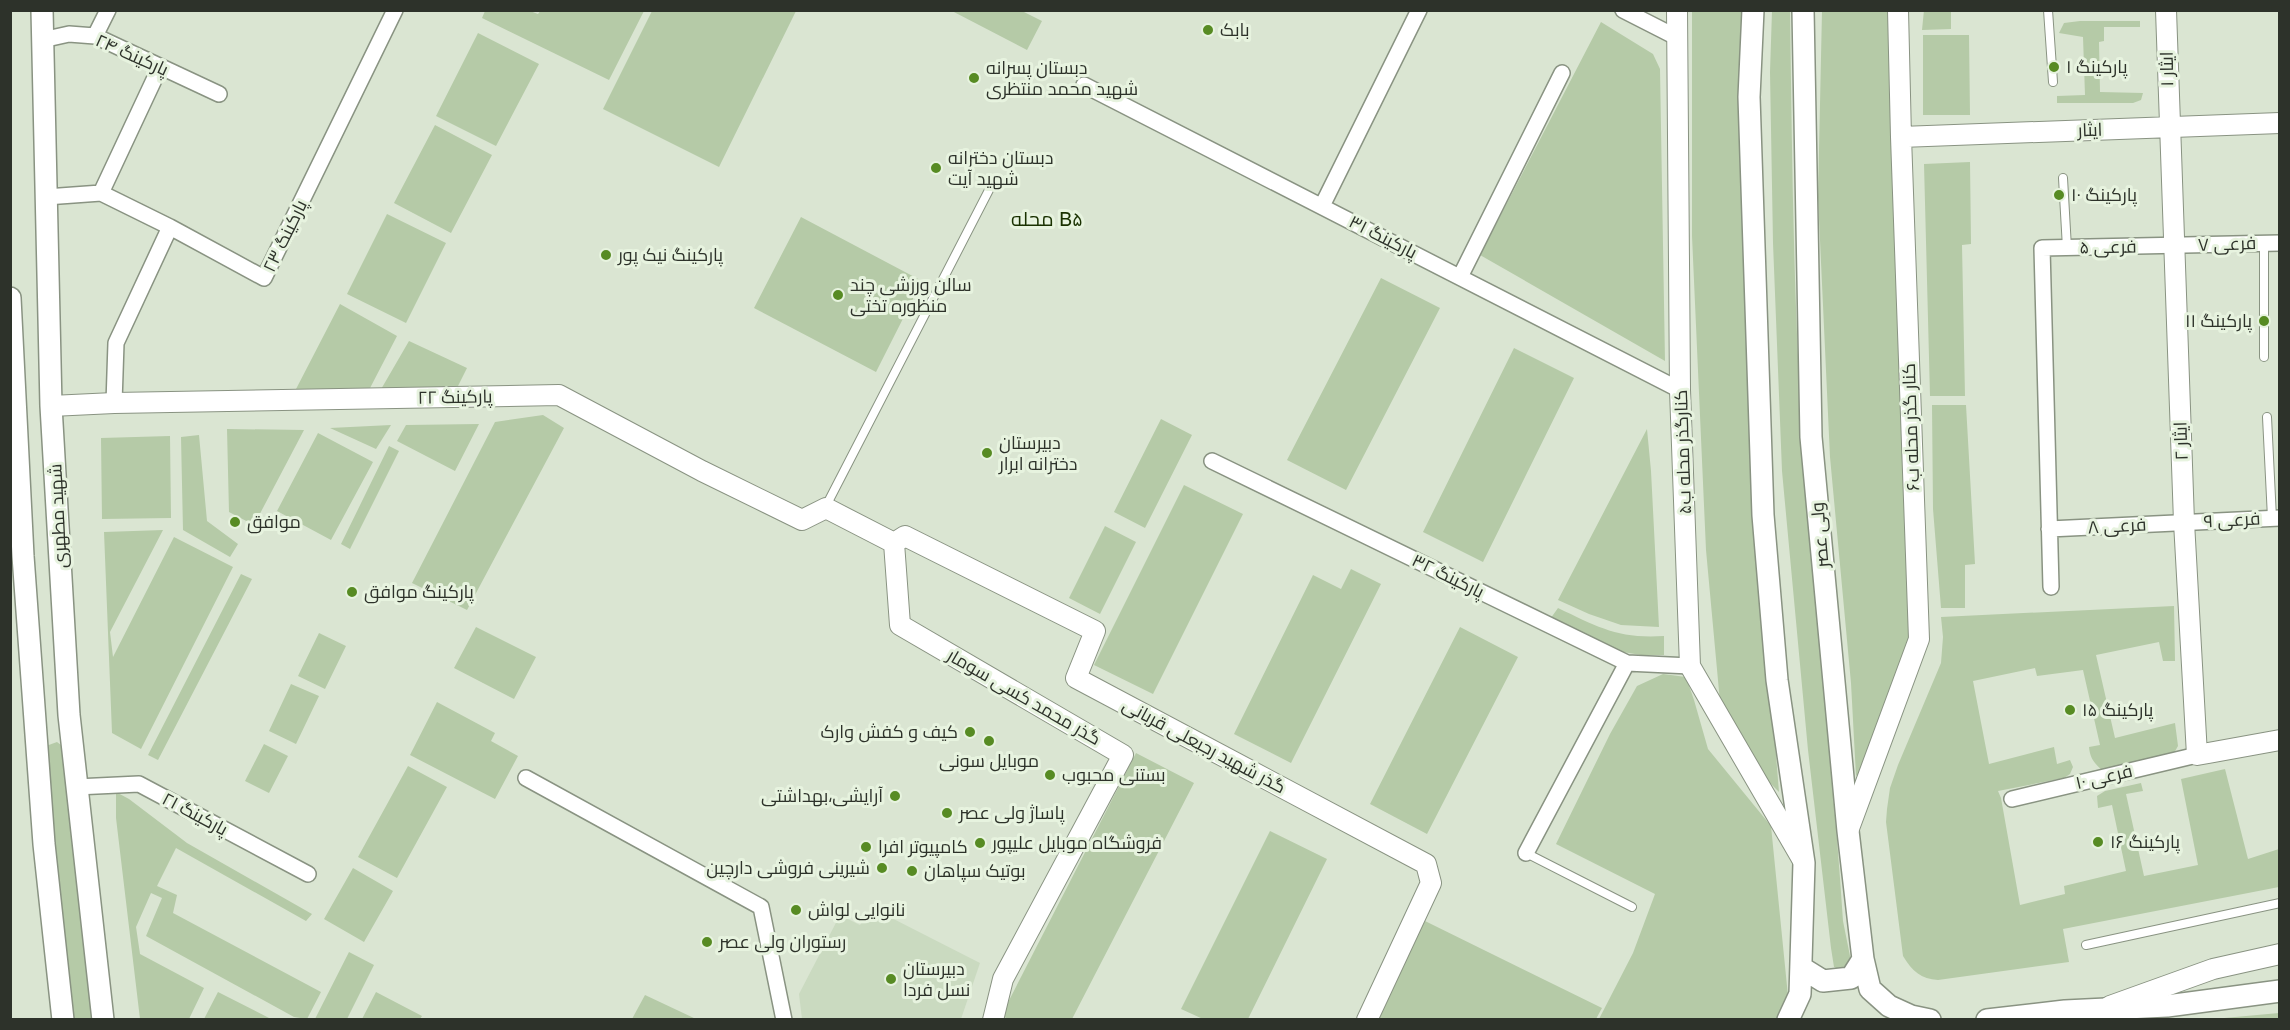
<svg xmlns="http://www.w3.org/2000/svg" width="2290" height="1030" font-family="'Golos Text',Cairo,sans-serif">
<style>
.built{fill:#cadac0}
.green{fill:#b5caa7}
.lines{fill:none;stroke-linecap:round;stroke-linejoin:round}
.service-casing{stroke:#899382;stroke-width:10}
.minor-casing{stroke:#899382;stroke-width:18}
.tertiary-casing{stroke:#899382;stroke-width:22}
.secondary-casing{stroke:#899382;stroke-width:24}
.service{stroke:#fff;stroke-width:8}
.minor{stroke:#fff;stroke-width:15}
.tertiary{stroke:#fff;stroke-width:20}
.secondary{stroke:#fff;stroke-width:21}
.poi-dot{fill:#578b23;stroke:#e7f3df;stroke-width:2}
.labels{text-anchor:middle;stroke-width:6;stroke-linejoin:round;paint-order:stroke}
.poi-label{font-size:18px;fill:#2d322a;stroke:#e7f3df;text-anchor:start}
.street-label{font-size:18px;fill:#2d322a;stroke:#e7f3df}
.neighbourhood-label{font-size:20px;fill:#193100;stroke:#e7f3df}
</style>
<rect width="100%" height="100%" fill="#dae5d2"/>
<path class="built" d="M872,908L980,963L961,1019H802L799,994L840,915L860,925Z"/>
<path class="green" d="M1924,10L1951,11V29L1922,30Z
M485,11H530L538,14L541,10L644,11L609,80L482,18Z
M652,11H796L719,167L603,109Z
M952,11H1022L1042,21L1027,50Z
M1692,11H1744L1750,436L1779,792L1758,771L1720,702L1706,550L1692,236Z
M1772,11H1790C1792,145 1793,280 1801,414C1811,583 1832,752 1843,921L1851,961L1849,967L1841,970L1834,967L1831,948L1808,750L1782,471L1773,243L1770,72Z
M1822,11H1895L1912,643L1864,768L1856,776L1851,683L1830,457L1818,197Z
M2080,21H2140V27H2104V41L2099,42L2100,92L2143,93L2141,100L2133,103H2057V96L2085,95L2083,37L2059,33L2064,23Z
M1601,22L1653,54L1660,69L1665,361L1480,255Z
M478,33L539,64L496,146L436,116Z
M1923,35H1969L1970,115H1923Z
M435,125L492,155L451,233L394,203Z
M1970,162L1971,244L1962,245L1965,396H1930L1924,164Z
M387,214L446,243L406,323L347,294Z
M801,217L922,281L876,372L754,308Z
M1381,278L1440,308L1346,490L1287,460Z
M340,304L397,336L369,390L295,391Z
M409,341L467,368L456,390L380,391Z
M1514,348L1574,378L1483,562L1423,532Z
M1932,405H1966L1975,564L1965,565V608H1941L1933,509Z
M543,415L564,428L467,610L412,583L495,422Z
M1161,419L1192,435L1145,528L1114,512Z
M479,424L455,471L397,441L406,425Z
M391,425L376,449L330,428Z
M227,429L304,430L254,525L229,512Z
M1647,429L1651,471L1659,627L1621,625L1589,614L1558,600Z
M318,433L373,462L331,540L277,511Z
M199,435L207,521L238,544L230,557L183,530L181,437Z
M170,436L171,518L102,519L101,438Z
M389,446L399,451L350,549L341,544Z
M1184,485L1243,514L1153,694L1094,665Z
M1105,526L1136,542L1100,614L1069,598Z
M163,530L110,632L113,657L174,537L233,567L141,749L112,733L104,532Z
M1351,569L1381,584L1291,763L1234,734L1313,575L1341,589Z
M241,574L252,579L158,760L148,755Z
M2174,606L2175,661H2163L2159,642L2096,655L2115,738L2175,723L2178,746L2174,753L2113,769L2102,770C2094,763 2090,758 2089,747L2100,745L2083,670L2037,676L2035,668L1973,681L1989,764L2054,747L2057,764L2070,760L2073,767L2070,774L2064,778L1998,791L2001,798L2020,905L2065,894L2064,886L2126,871L2112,805L2098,808L2097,796L2105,791L2141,783L2143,791L2126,794L2144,876L2198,865L2181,779L2225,769L2248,859L2279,849V887L2063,929L2069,962L1938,980C1921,979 1912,971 1903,956L1886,822L1887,809L1890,788L1898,765L1941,663L1943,637L1941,617Z
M1558,608C1598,627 1618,639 1664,636V655H1641L1617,651L1548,622Z
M476,627L536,657L514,699L454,668Z
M1460,627L1518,657L1427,834L1370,804Z
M319,633L346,646L325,689L298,676Z
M1663,674L1686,677L1694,700L1708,749L1771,826L1788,996L1779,1016L1775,1020L1599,1019L1633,953L1655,894L1556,844L1610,734L1637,686Z
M291,684L319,696L296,744L269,731Z
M437,702L495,733L491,741L518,756L495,799L410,755Z
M57,742L65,748L95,1019H72L46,746Z
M264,744L288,756L269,793L245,781Z
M1136,753L1194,783L1072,1019H1009L1001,1016Z
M408,766L447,787L397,878L358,857Z
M116,792L129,799L187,843L312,914L306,921L176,848L157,886L177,895L173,913L321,992L307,1019L294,1017L146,936L162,898L151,893L136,927L140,954L204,988L189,1019H140L116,818Z
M1270,831L1327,859L1248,1019H1203L1181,1009Z
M353,868L393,891L364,942L324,919Z
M1425,921L1602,1008L1596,1019L1377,1020Z
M349,952L374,965L347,1019H315Z
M218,992L271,1019H204Z
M376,992L422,1016L420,1019H362Z
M645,995L696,1019H632Z
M2279,1013V1019H2213Z"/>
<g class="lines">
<defs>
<path id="service" d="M2048,10L2053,82
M2063,178L2067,248
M2264,243V357
M2267,417L2272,518
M826,506L989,190
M1526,853L1632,907
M2086,945L2280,903"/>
<path id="minor" d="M1623,10L1676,37
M95,36L108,10
M42,40L69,34L95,36L219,94
M1084,85L1680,390
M101,193L160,67
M46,197L101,193L170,227L264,278L395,10
M1322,206L1419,10
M1460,277L1562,73
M114,403L116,343L170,227
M1212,461L1627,663L1690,666
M2049,529L2280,518
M2051,587L2042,248L2280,243
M526,778L761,907L784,1020
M76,787L139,784L308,874
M2012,799L2197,755
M1526,853L1627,663"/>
<path id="tertiary" d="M1677,10L1680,390L1690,666L1802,859
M2166,10L2184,522L2197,755L2280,740
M1901,137L2280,123
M51,406L114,403L559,395L702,471L802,520L826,508L894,543L900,625L1123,755L1003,979L993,1020
M894,543L905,536L1095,631L1076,678L1426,864L1431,883L1367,1020
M1848,831L1919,639L1901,137L1898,10
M2110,1006L2213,969L2280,954"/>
<path id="secondary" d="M42,10L51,406L69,715L103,1020
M1753,10L1749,97L1763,515L1777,680L1804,863L1800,994L1788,1020
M1803,10L1811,437L1848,831L1863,959L1870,989L1889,1006L1911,1016L1930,1020
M10,298L23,556L44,844L63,1020
M1802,968L1823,981L1851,978L1863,959
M1987,1020L2065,1011L2167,1006L2280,991"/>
</defs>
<use href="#service" class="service-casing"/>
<use href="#minor" class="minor-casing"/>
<use href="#tertiary" class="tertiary-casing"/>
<use href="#secondary" class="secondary-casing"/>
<use href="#service" class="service"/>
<use href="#minor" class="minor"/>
<use href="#tertiary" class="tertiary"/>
<use href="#secondary" class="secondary"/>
</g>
<g class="poi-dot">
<circle cx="1208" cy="30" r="6"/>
<circle cx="2054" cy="67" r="6"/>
<circle cx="974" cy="78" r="6"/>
<circle cx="936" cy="168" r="6"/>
<circle cx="2059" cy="195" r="6"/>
<circle cx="606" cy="255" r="6"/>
<circle cx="838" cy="295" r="6"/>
<circle cx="2264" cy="321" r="6"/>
<circle cx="987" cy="453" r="6"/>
<circle cx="235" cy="522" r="6"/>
<circle cx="352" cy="592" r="6"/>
<circle cx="2070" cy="710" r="6"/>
<circle cx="970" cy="732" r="6"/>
<circle cx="989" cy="741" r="6"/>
<circle cx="1050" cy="775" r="6"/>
<circle cx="895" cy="796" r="6"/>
<circle cx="947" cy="813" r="6"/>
<circle cx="2098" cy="842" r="6"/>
<circle cx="980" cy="843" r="6"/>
<circle cx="866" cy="847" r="6"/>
<circle cx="882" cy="868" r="6"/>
<circle cx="912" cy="871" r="6"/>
<circle cx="796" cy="910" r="6"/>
<circle cx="707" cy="942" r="6"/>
<circle cx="891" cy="979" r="6"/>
</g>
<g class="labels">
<g class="poi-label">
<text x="1220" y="36">بابک</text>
<text x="2066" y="73">پارکینگ ۱</text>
<text x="986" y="74">دبستان پسرانه<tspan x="986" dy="21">شهید محمد منتظری</tspan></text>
<text x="948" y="164">دبستان دخترانه<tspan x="948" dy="21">شهید آیت</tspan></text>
<text x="2071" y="201">پارکینگ ۱۰</text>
<text x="618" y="261">پارکینگ نیک پور</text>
<text x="850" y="291">سالن ورزشی چند<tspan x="850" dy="21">منظوره تختی</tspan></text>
<text x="2252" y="327" text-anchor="end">پارکینگ ۱۱</text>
<text x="999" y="449">دبیرستان<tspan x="999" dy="21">دخترانه ابرار</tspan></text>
<text x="247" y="528">موافق</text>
<text x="364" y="598">پارکینگ موافق</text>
<text x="2082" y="716">پارکینگ ۱۵</text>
<text x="958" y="738" text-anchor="end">کیف و کفش وارک</text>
<text x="989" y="767" text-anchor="middle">موبایل سونی</text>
<text x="1062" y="781">بستنی محبوب</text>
<text x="883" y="802" text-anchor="end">آرایشی،بهداشتی</text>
<text x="959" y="819">پاساژ ولی عصر</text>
<text x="2110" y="848">پارکینگ ۱۶</text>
<text x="992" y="849">فروشگاه موبایل علیپور</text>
<text x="878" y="853">کامپیوتر افرا</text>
<text x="870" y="874" text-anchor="end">شیرینی فروشی دارچین</text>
<text x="924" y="877">بوتیک سپاهان</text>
<text x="808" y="916">نانوایی لواش</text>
<text x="719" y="948">رستوران ولی عصر</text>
<text x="903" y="975">دبیرستان<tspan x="903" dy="21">نسل فردا</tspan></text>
</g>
<g class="street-label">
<text transform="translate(132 55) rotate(24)" y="6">پارکینگ ۲۴</text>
<text transform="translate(2167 69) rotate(-91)" y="6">ایثار ۱</text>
<text transform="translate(2090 130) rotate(-2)" y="6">ایثار</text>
<text transform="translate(285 236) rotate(-64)" y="6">پارکینگ ۲۳</text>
<text transform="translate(1383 237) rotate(27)" y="6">پارکینگ ۳۱</text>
<text transform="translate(2227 244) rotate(-2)" y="6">فرعی ۷</text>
<text transform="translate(2108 247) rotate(-1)" y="6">فرعی ۵</text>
<text transform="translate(455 397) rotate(-1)" y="6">پارکینگ ۲۲</text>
<text transform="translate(1911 427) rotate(-92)" y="6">کنار گذر محله ب۶</text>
<text transform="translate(2181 441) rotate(-92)" y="6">ایثار ۲</text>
<text transform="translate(1683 452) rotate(-92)" y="6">کنارگذر محله ب۵</text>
<text transform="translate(58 516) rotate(-93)" y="6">شهید مطهری</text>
<text transform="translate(2232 520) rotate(-3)" y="6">فرعی ۹</text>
<text transform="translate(2117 526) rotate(-3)" y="6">فرعی ۸</text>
<text transform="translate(1820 535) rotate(-95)" y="6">ولی عصر</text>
<text transform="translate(1448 576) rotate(26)" y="6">پارکینگ ۳۲</text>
<text transform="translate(1024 697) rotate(30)" y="6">گذر محمد کسی سومار</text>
<text transform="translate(1204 746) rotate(28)" y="6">گذر شهید رجبعلی قربانی</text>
<text transform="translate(2104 777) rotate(-13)" y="6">فرعی ۱۰</text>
<text transform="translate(195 814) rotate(28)" y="6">پارکینگ ۲۱</text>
</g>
<g class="neighbourhood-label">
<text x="1047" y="226">محله B۵</text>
</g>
</g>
<rect width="2290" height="1030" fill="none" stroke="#2d322a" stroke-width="24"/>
</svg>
